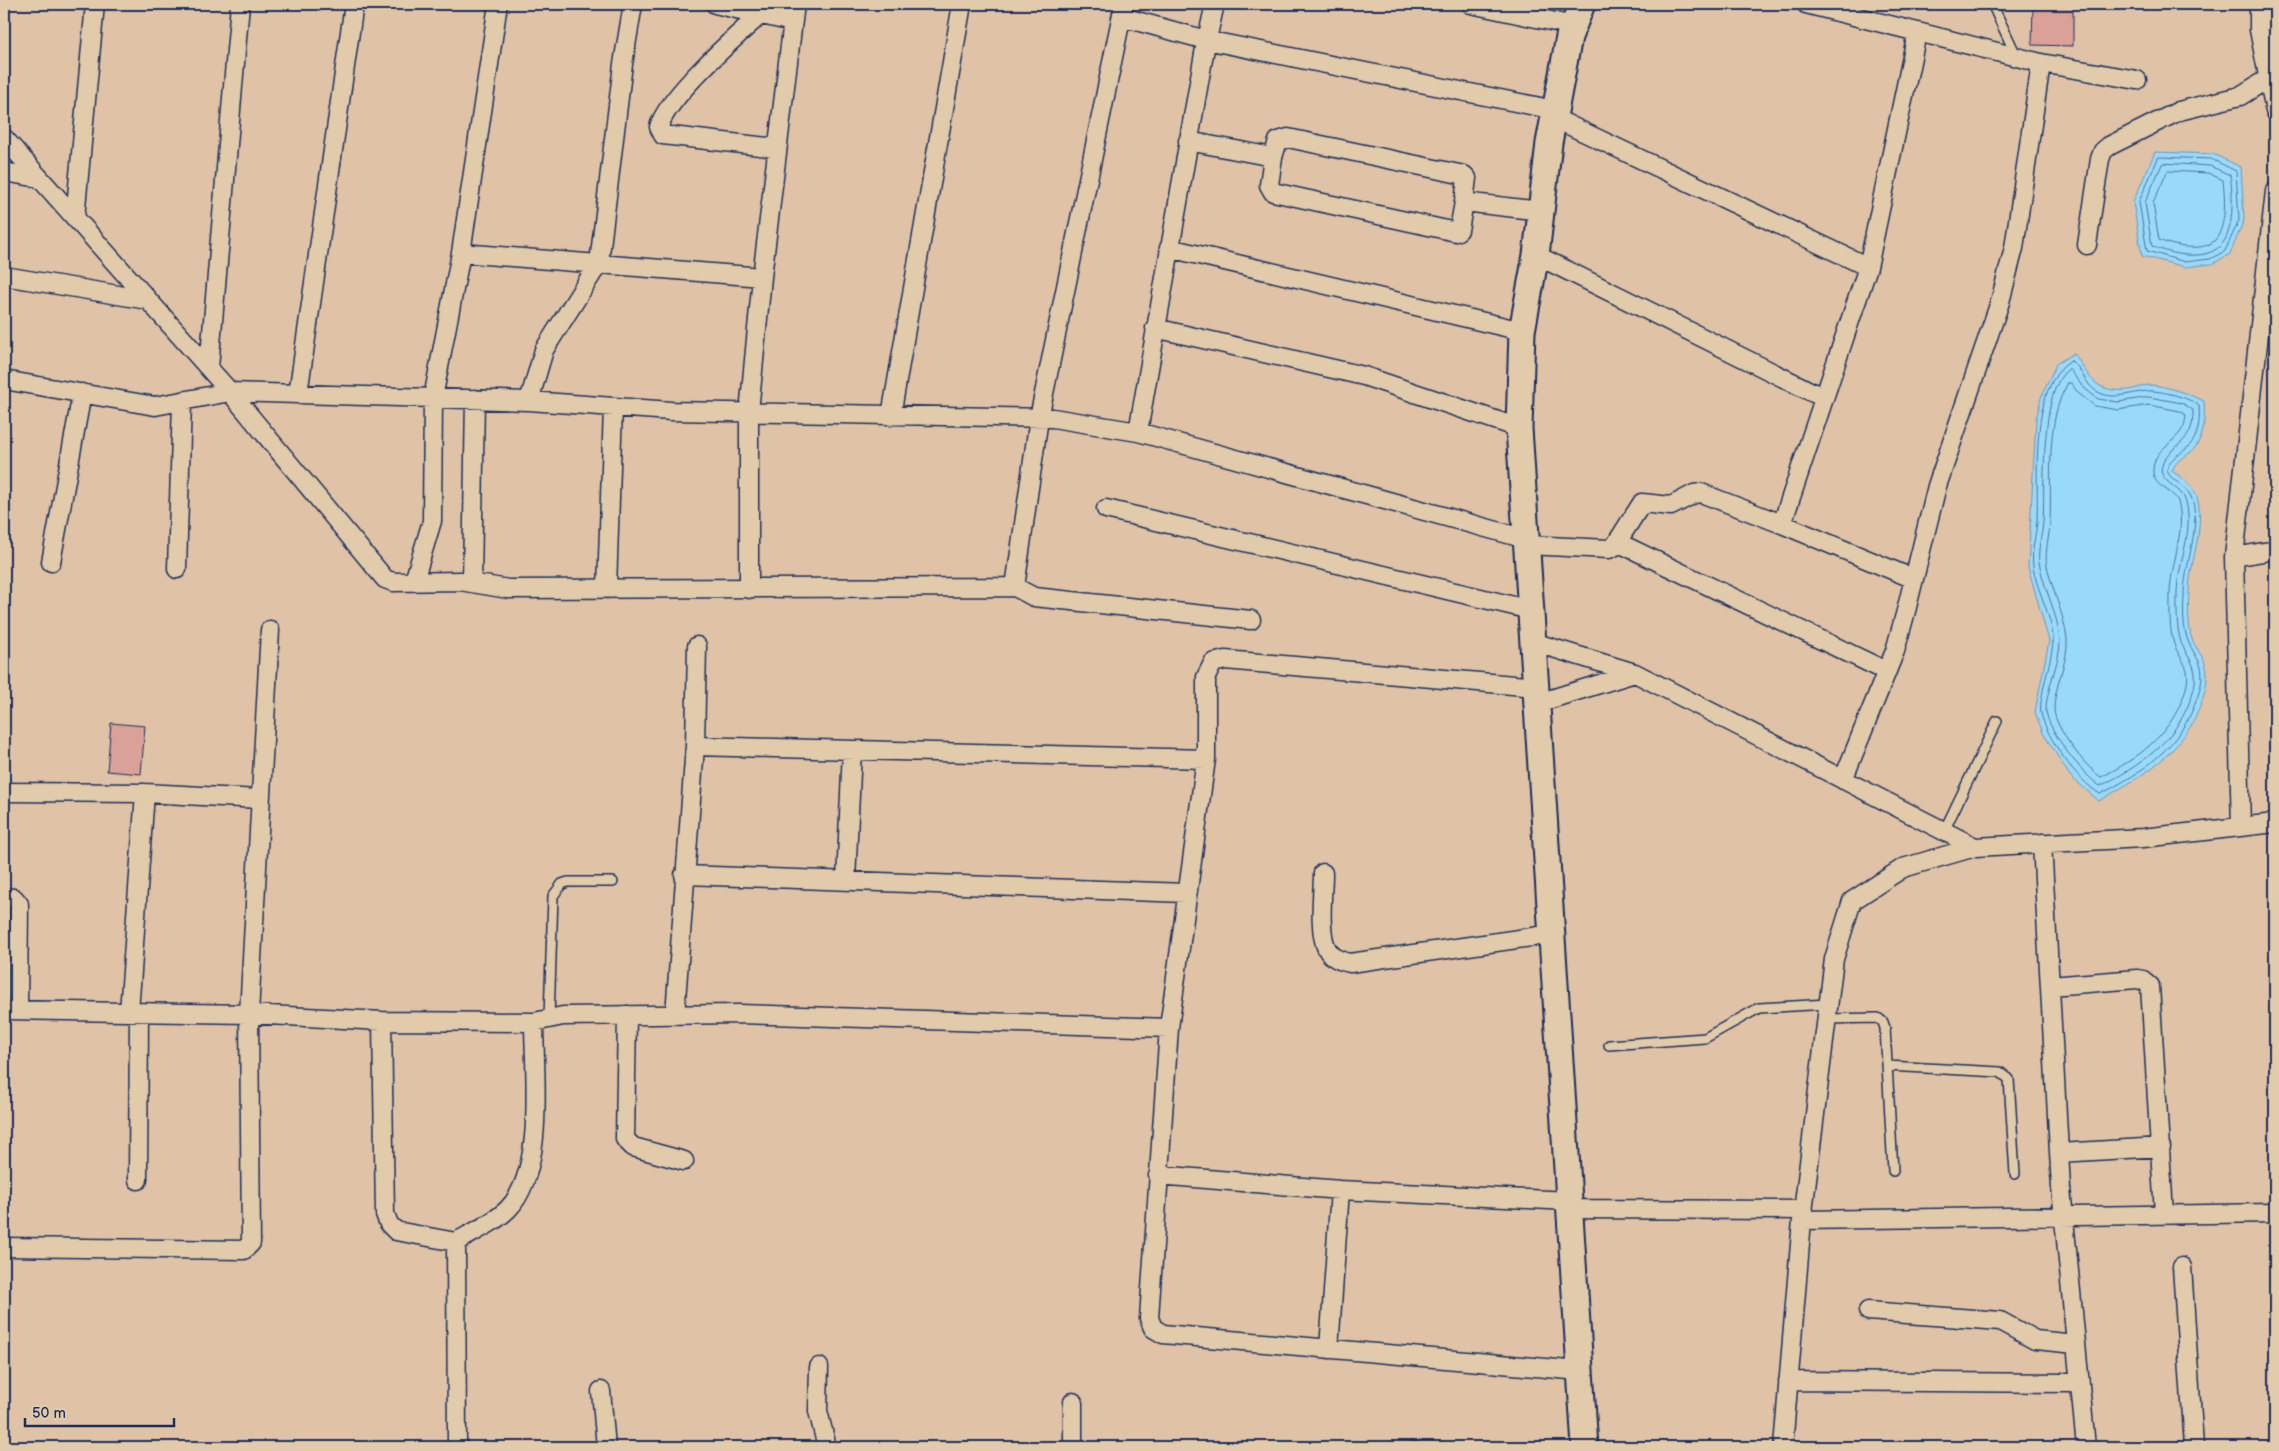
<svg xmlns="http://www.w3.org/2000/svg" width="2279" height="1451" font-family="'Balsamiq Sans',sans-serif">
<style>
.water{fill:#99dafb;stroke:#6796bc}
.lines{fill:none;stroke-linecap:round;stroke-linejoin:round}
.shore{stroke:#4d739d;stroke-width:1}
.building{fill:#daa198;stroke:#1b2f5e}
.lane-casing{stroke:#1b2f5e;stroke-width:12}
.street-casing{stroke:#1b2f5e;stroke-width:21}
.secondary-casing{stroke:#1b2f5e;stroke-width:29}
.lane{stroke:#e1cbaa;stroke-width:9}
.street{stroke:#e1cbaa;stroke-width:18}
.secondary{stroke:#e1cbaa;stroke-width:25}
</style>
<rect width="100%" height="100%" fill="#e0c3a6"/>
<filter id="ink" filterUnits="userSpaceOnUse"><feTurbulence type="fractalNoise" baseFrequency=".02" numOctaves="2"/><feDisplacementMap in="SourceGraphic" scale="10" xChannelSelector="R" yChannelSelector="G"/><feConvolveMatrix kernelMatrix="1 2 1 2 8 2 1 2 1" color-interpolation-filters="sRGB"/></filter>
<g filter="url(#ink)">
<path class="water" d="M2155,152L2213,154L2241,167L2244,220L2230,254L2212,264L2185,267L2142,256L2133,202Z
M2074,353C2091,379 2095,393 2129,390C2136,389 2142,386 2148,385C2165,385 2189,394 2204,401C2205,418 2205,439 2191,452C2181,460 2178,458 2172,471C2184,479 2194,486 2198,501C2204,531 2190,561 2189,591C2188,606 2188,622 2191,636C2194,647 2202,654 2205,663C2211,681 2202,703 2195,718C2175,759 2136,779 2099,801L2070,776L2043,733L2035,712L2049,641L2028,567L2036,420L2041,398L2056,364Z"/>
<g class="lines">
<path class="shore" d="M2159,157L2211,159L2236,171L2239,220L2225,251L2210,259L2185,262L2147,251L2139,202Z
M2163,163L2210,166L2230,175C2233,193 2235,233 2220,246C2204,262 2170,254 2152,246L2145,203Z
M2168,171L2208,173L2223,180C2225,197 2227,226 2215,240C2204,253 2171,246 2159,240L2153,204Z
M2071,361C2082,367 2085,386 2098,392C2114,401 2132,392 2148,391C2159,390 2192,398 2199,406C2200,420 2199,437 2188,447C2178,457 2171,455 2167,471C2172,483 2188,484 2193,502C2200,532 2184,565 2184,596C2183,610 2183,628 2188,641C2191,649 2197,656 2200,664C2204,675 2201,688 2197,698C2182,745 2143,773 2100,794C2077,780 2047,739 2041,713C2038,700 2052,659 2053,643C2055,622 2035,587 2033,566C2031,550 2036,536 2037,521C2039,478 2028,386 2071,361Z
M2069,369L2083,387L2098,399L2118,402L2149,397L2182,403L2193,410C2195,450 2164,442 2161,471C2164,485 2182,487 2186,502C2194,531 2178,563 2177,592C2177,608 2176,627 2181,642C2184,651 2192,660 2194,669C2197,679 2194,689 2191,698C2176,741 2139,767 2100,786C2084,776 2048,731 2046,711C2045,692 2061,660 2060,640C2058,615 2045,591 2040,567C2036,552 2042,537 2043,522C2045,490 2039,387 2069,369Z
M2068,383H2071L2078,393L2095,406L2118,410L2149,405L2180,411L2186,415C2185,444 2153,443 2153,471C2153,489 2176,489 2179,505C2185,535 2170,566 2170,595C2170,611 2169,630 2174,644C2177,653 2185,662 2187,671C2189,680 2186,689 2183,697C2170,735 2136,760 2101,777C2086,768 2055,728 2054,710C2053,689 2069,660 2067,639C2064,614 2052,590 2047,566C2044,551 2050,536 2050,521C2052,478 2045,420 2068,383Z"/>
</g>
<path class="building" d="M2033,4H2073V46L2032,45Z
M111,723L145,726L141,774L107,771Z"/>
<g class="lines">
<defs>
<path id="lane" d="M1992,4L2017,57
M1944,831L1997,721
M549,1018L553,896L562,884L568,882H613
M1826,1019L1878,1018L1883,1022L1885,1028L1893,1171
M1609,1045L1705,1038L1759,1008L1828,1004
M1887,1066L2000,1072L2009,1079L2015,1174
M1414,1446L1415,1447"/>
<path id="street" d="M715,4L792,22
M1471,4L1574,26
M1806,4L2041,63L2137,80
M2259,4V30L2275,111
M760,15C735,37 667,97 659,127L663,135L777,148
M1122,17L1206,40L1555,110
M1554,118L1868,267
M4,138L230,392L385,579L393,582L460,581L508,589L1015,587L1034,597L1251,620
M1188,141L1273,157L1278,141L1288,138L1464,175L1467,178L1464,202L1541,211
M1273,157L1269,185L1273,192L1456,232L1459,230L1464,202
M4,172L39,178
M75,218L95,4
M2087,245L2100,159L2103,151L2109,146L2179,111L2240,96L2269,78
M1169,248L1522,331
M461,253L762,277
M1536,255L1824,398
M4,276L148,300
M1155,328L1364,376L1519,428
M209,368L240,4
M4,380L155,406L230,392L529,401L671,411L1053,418L1138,432L1526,539
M298,394L354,4
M529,401L544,350L599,263L623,64L633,4
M891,416L962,4
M1138,432L1205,48L1215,4
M1106,509L1531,610
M1782,524L1868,267L1917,33
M1617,542L1886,671
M1527,545L1609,549L1614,547L1642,503L1671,506L1694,494L1701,493L1782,524L1914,579
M2234,557L2275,550
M51,562L82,393
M177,569L182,401
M414,581L432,521L433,398L461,253L498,4
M472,583L475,399
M1015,587L1039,418L1124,4
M607,589L613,407
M749,589V412L762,277L795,4
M1533,642L1635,673L1975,847
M1536,687L1225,660L1213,663L1206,677V759L1169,1028L1149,1318L1153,1328L1163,1334L1580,1371
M1538,703L1635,673
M695,746L1206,759
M1843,780L1895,651L1906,611L1937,486L2000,302L2014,248L2041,63
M4,792L145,793L260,799
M2241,827L2234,557L2275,191
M2042,843L2061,1188L2086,1447
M1323,873C1323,892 1318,932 1327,949C1332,958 1340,961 1350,963L1553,934
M684,875L1186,893
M846,881L852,750
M4,897L14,898L19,904L18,1010
M2050,986L2137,979L2143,980L2150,986L2164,1214
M4,1010L249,1014L382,1021L534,1022L563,1016L740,1014L1169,1028
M129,1012L145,793
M675,1014L695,746L697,646
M627,1015L625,1139L633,1147L684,1161
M382,1021L385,1214L389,1224L396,1231L456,1242L457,1447
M2059,1153L2161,1147
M1158,1175L1340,1190L1570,1201
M138,1180L139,1012
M1570,1209L1804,1210
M1802,1220L2275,1213
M456,1242C473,1232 494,1223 508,1209C546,1170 534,1073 534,1022
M4,1247L244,1250L251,1243L249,1014L270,630
M2182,1267L2194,1447
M1868,1311L2000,1321L2035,1340L2076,1344
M1329,1349L1340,1190
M819,1367L818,1411L827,1447
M1788,1381L2080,1383
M601,1391L606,1447
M1073,1402V1447
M1783,1447L1802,1220L1834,959L1852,901L1903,868L1975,847L2143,838L2275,823"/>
<path id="secondary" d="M1582,4L1569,37L1549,143L1536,255L1522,331L1519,428L1585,1447"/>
</defs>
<use href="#lane" class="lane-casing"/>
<use href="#street" class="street-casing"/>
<use href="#secondary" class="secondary-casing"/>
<use href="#lane" class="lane"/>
<use href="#street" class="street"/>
<use href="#secondary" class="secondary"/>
</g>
</g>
<rect width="2279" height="1451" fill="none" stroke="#e1cbaa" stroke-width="20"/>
<rect x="10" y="10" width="2259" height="1431" fill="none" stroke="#1b2f5e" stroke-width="2" filter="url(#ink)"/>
<path d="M25 1418v8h149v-8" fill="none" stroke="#1b2f5e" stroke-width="2.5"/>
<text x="32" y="1418" font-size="15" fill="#1b2f5e" stroke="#e1cbaa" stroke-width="4" paint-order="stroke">50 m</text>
</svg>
